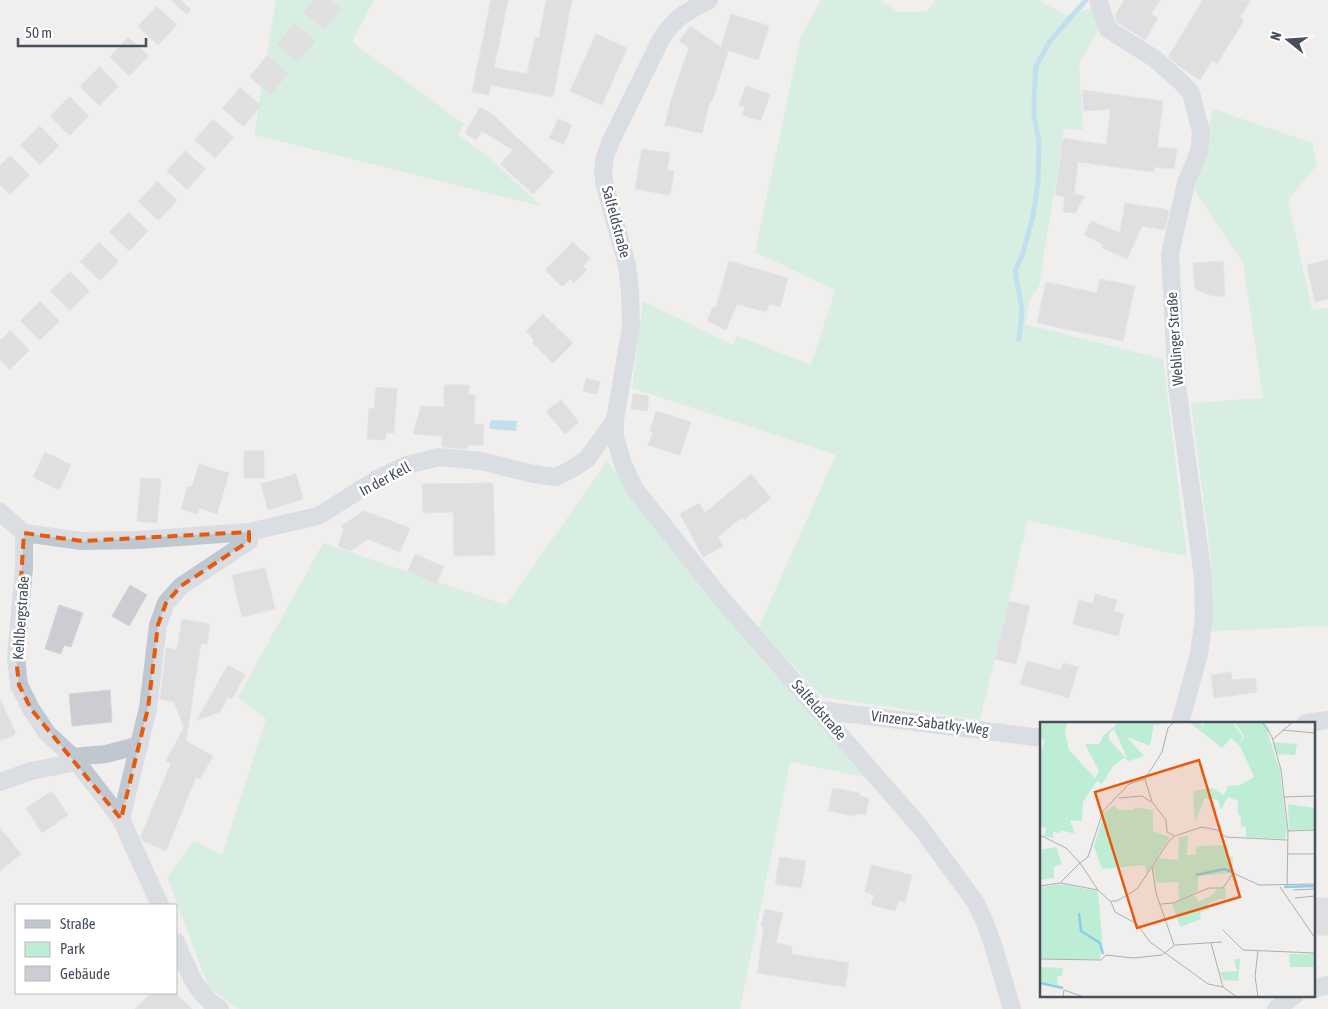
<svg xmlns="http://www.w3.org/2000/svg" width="1328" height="1009" font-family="'Asap Condensed',sans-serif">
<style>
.green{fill:#bdeed5}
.water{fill:#8bcdea}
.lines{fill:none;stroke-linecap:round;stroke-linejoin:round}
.stream{stroke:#8bcdea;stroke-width:5}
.building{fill:#cbcdd3;stroke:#d2d4da}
.highway-tunnel{stroke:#cfced1;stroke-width:28;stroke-dasharray:28 14;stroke-linecap:butt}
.street{stroke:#bfc7d0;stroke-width:18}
.marked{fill:none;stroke:#e8590c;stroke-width:4;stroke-dasharray:10 6;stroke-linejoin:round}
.labels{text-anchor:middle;stroke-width:5;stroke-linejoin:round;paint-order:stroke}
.street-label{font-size:15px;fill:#47505b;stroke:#fff}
.inset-river{fill:none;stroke:#8bcdea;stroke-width:2.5}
.inset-road{fill:none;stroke:#adafb3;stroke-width:1}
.view{fill:#e8590c;fill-opacity:0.15;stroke:#e8590c;stroke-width:2.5}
.inset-edge{fill:none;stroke:#47505b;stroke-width:2.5}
</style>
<rect width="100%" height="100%" fill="#f1eeee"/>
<path class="green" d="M276,0H374L352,42L464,124L458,134L490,158L541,206L254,135Z
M821,0H880L898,12L928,11L935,0H1039L1065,15L1093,8L1100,29L1079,62L1083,130L1064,129L1039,286L1030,299L1025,324L1163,359L1187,557L1028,520L980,720L822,697L758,628L836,455L632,388L643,301L733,345L737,336L811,365L835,290L755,252L801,36Z
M1213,109L1312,143L1317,165L1288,200L1312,310L1328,308V626L1212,631L1211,559L1191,403L1263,398L1243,263L1194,190Z
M607,461L869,778L790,762L740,1009H239L209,988L167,877L194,841L222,855L266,719L238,697L323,543L506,605Z"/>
<path class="water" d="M492,420L517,421L516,431L492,429L489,428L490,422Z"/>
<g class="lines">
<path class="stream" d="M1019,339L1022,310L1015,271L1023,253L1033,216L1038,183L1039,140L1034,117V97L1036,66L1050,41L1086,0"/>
</g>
<path class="building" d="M491,0H508L494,68L527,74L535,37L539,38L546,0H572L553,97L491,85L489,95L472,92Z
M1124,0H1160L1151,14L1158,18L1145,40L1117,22L1115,16Z
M1203,0H1251L1240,17L1244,20L1217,64L1212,60L1200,80L1183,69L1168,57Z
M731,14L769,26L758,60L724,49L728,52L712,101H710L702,133L665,125L672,97L689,48L679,41L690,26L721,47Z
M596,34L627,48L602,105L570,91Z
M746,86L770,94L761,121L742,115L745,107L739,106Z
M1082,90L1163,101L1157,147L1177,149L1174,169L1154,167V172L1078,162L1074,194L1085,196L1075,213L1063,212L1065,197L1055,195L1063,138L1106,145L1111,109L1084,111Z
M480,107L492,114L554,172L533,194L500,164L513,150L482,131L476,140L465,133Z
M558,119L572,125L564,144L549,138Z
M642,149L670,153L667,170L674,171L670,195L635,189Z
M1125,203L1169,210L1165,230L1142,226L1127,259L1102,248L1103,244L1084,235L1091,221L1120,233Z
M573,242L590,258L583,266L587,270L574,283L570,279L562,287L545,270Z
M1328,260V299L1315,302L1307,265Z
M729,261L788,278L780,307L769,304L766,312L737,304L726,330L707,321L713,307L716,308Z
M1223,261L1225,296H1212L1195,289L1193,263Z
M1100,279L1135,286L1123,341L1037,323L1046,282L1097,293Z
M543,314L573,343L553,363L532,342L534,340L526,331Z
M586,378L600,382L597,394L583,391Z
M444,385H469L468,394L475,395L474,424H484L483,445H468L467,449L442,447V436L413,434L421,406L444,407Z
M376,387L397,389L394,433H386L385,440L367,439L369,408L374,409Z
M633,394L649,396L647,411L631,409Z
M561,400L579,422L565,434L546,411Z
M656,411L691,422L680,455L648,445L653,432L650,431Z
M244,451H264V478H244Z
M45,452L71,465L59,490L33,477Z
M199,464L229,473L217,514L199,508L197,514L181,509L188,486L192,487Z
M296,474L303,499L268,510L261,484Z
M751,474L771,498L744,520L742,517L718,537L723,546L703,557L680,514L699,503L705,513Z
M141,478L161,479L157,523L137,521Z
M493,483L495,555L454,556L453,512L423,513L422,484Z
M364,511L410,528L400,552L368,539L350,551L338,546L344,529L341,526Z
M415,554L444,567L436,584L408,571Z
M265,568L275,609L242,617L232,575Z
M130,585L147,595L129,626L112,616Z
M1095,594L1117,600L1114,611L1124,614L1118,636L1073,624L1079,600L1093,604Z
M1009,601L1030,606L1016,664L995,659Z
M59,605L83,613L71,647L64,645L61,654L45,649Z
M182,619L210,624L207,644L201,643L186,741L213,756L200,779L196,777L166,851L143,841L141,836L171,763L166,761L184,728L174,702L160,699L166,648L177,650Z
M1027,661L1061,670L1063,663L1078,667L1069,698L1020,684Z
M228,665L245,675L232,699L228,697L220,712L197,720Z
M1231,672L1232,680L1255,678L1257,692L1214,698L1211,675Z
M110,690L112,722L72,726L69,694Z
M0,699L16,734L0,741Z
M833,788L860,793L859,796L869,798L866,815L856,813V816L828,811Z
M52,791L68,815L42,833L26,808Z
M0,828L21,854L0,871Z
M780,857L806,861L801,888L775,884Z
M871,865L912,875L905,902L898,901L895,911L871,905L874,895L865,892Z
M1314,898H1328V935H1314Z
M765,909L783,913L776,943L792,946L791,954L849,963L845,987L757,973L764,927L761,926Z
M151,993H175L192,1009H135Z"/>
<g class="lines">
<path class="highway-tunnel" d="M0,185L124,62L181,0
M0,360C34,326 69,293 102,259C183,177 259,89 331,0"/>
<path class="street" d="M709,0C685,13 676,16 661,39L611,141L605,156L603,172L605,186L627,265L630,290L631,327L615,420V437L623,464L634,488L721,598L921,828L976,903L986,925L994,948L1012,1009
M1098,0L1108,29L1155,59L1180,81L1191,93L1201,132L1199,152L1186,183L1170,254L1177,386L1203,577L1204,618L1199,654L1180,723
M0,512L24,533V568L16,657L19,685L31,709L47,733L73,757L121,819L160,905
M24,533L82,541L138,540L249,532L318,516L377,479L407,465L439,457L481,461L533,474L556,477L572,469L587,459L615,420
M819,710L1042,738
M1306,723L1328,720
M73,757L106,754L140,745
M0,782L31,771L77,762
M121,819L148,708L158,625L166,603L181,586L249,541V532
M176,942C188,969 194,992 220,1009
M1314,989L1328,985
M1276,1009L1295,995"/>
</g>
<path d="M0 0H1328V1009H0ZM249,532V541L181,586L166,603L158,625L148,708L121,819L31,709L19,685L16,657L24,533L82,541Z" fill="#f1eeee" fill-opacity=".55" fill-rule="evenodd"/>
<path class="marked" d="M249,532V541L181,586L166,603L158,625L148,708L121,819L31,709L19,685L16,657L24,533L82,541Z"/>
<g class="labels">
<g class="street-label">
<text transform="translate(616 222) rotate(75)" y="5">Salfeldstraße</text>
<text transform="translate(1175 339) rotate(-94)" y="5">Weblinger Straße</text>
<text transform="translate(385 479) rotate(-28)" y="5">In der Kell</text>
<text transform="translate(21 618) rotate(-86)" y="5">Kehlbergstraße</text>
<text transform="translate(819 710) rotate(49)" y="5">Salfeldstraße</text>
<text transform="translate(930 723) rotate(7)" y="5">Vinzenz-Sabatky-Weg</text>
</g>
</g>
<g transform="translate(1040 722)">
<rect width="275" height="275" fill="#f1eeee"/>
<path d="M0,0H27L25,9L29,28L55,56L59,49L45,22H59L64,13L76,3L75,0H121L118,4L114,2L110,24L87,15L104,34L89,39L84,36L74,43L62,62L57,59L43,80L42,99L30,98L35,112L21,108L20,111L13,110V116L4,114L6,106L0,105V32L5,19L0,14ZM74,7L86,34L85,35L69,17V11ZM149,0H159L164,5L163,0H192L203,15L199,21L204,16L203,12L194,0H225L231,10L227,9L240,49L247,108L245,117L206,115V105L201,104V93H198V79L188,75L181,88L178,78L165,76L155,100L153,69L172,66L184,73L188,64L200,63L214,55L200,24L191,16L182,26ZM233,20L257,22L255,33L236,32ZM248,82L275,86V107L249,108ZM74,83L78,88H93L95,85L113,88V109L130,115L106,152L105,143L62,147L54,124L64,91ZM148,114L147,133H155L157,124L188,123L187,134L193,135L192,151L158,154V169L139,178L138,160L116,161L113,145L118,136L138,138L139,115ZM16,125L22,142L14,145V156L0,158V128ZM20,162L58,169L62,215L60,237H0V165ZM186,166L185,177H179L168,182L170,187L160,191L161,197L140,205L132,182L155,173L158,180L171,174L177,167ZM249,232H275V245H250ZM194,237H200L198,259L183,258L180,250L197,249ZM0,245L23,246L22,254H17L18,263L0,260Z" fill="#bdeed5" fill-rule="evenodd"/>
<path class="inset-river" d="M156,153L184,147L193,150M244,165L275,164M39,191L41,209L60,221L63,232M0,261L23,266"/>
<path class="inset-road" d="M222,0L232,15L241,48L248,109L247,164M242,8L275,11M232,18L253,0M105,57L112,80L126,98L127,110L134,114M244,75L275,74M79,76L102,74L111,80M248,109L275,108M0,113L26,126L40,141L48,135L63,89L89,62L105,57L122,30L128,6L134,0M248,132H275M112,145L116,171L134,223M21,161L58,168M0,164L20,161L40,141L58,168L70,179H77L97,167L129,119L135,114L162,105L177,108L186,115L247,118M240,165L275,216M253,168L275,167M255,176L275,174M71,180L75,190L97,202L110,220L168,262L183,265L197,275M121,182L133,181L169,166H183L193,151L219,163L275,162M183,208L203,228L275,231M171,221L183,265M218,229L215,254L218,275M0,237L61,238L66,233L93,236L122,233L135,223L182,220M23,275L24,268L44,275"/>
<path class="view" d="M159,38L200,175L97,206L55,70Z"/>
<rect width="275" height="275" class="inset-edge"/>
</g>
<rect x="15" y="904" width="162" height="90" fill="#ffffff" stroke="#b5b9bd"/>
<rect x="25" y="920" width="25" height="8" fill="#bfc7d0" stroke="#b5b9bd"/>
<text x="60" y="929" font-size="15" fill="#47505b">Straße</text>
<rect x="25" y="942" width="25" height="15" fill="#bdeed5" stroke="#b5b9bd"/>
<text x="60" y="954" font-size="15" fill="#47505b">Park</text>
<rect x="25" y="966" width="25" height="15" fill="#cbcdd3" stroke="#b5b9bd"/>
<text x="60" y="979" font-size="15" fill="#47505b">Gebäude</text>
<g transform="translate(1288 40) rotate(287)" stroke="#ffffff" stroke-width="4" paint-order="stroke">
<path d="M0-4L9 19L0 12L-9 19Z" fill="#47505b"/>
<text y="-8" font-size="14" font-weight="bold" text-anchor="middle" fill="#47505b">N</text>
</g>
<path d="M18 38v8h128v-8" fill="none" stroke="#47505b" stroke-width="2.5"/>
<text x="25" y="38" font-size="15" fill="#47505b" stroke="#ffffff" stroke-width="4" paint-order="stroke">50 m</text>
</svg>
